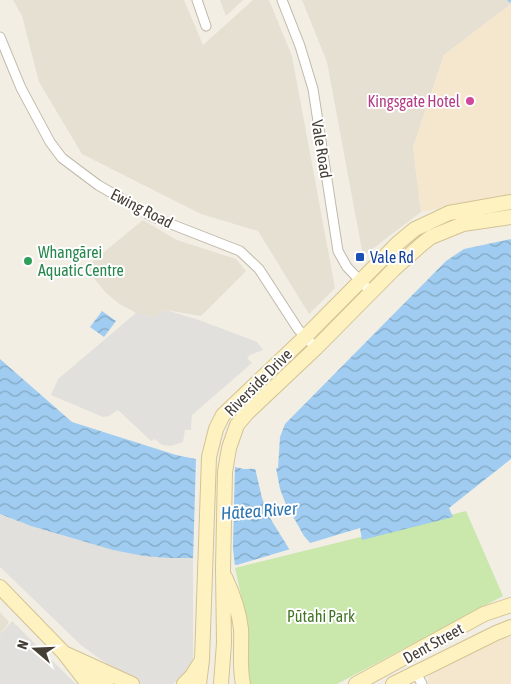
<svg xmlns="http://www.w3.org/2000/svg" width="511" height="684" font-family="'Asap Condensed',sans-serif">
<style>
.residential{fill:#e6e0d2}
.commercial{fill:#f5e6ce}
.green{fill:#cae7ac}
.parking{fill:#e2e0dc}
.water{fill:url(#water-waves)}
.pier{fill:#f2eee4}
.lines{fill:none;stroke-linecap:round;stroke-linejoin:round}
.stream{stroke:#9fccf0;stroke-width:3}
.minor-casing{stroke:#c0b9a9;stroke-width:11}
.secondary-casing{stroke:#d3c393;stroke-width:16}
.minor{stroke:#fff;stroke-width:9}
.secondary{stroke:#fff2c1;stroke-width:14}
.hotel-dot{fill:#d1479c;stroke:#fff;stroke-width:2}
.transit-dot{fill:#1a4fb4;stroke:#fff;stroke-width:2}
.leisure-dot{fill:#2e9e5b;stroke:#fff;stroke-width:2}
.labels{text-anchor:middle;stroke-width:4;stroke-linejoin:round;paint-order:stroke}
.hotel-label{font-size:16px;fill:#b23c85;stroke:#fff;text-anchor:end}
.street-label{font-size:16px;fill:#443e34;stroke:#fff}
.leisure-label{font-size:16px;fill:#27864d;stroke:#fff;text-anchor:start}
.transit-label{font-size:16px;fill:#164399;stroke:#fff;text-anchor:start}
.park-label{font-size:16px;fill:#437527;stroke:#fff}
.water-label{font-size:18px;font-style:italic;fill:#2d75b0;stroke:#fff}
</style>
<defs>
<pattern id="water-waves" width="16" height="10" patternUnits="userSpaceOnUse" patternTransform="scale(1.25)"><rect width="16" height="10" fill="#9fccf0"/><path d="M0 5q4-4 8 0t8 0" fill="none" stroke="#83a7c3"/></pattern>
</defs>
<rect width="100%" height="100%" fill="#f2eee4"/>
<path class="residential" d="M13,0H184L203,45L253,0H269L292,56L335,288L309,314L258,231L201,214L82,154L39,82L22,16Z
M220,0H243L226,16Z
M302,0H511V4L444,55L413,147L421,212L363,256L327,62Z
M143,220L177,240L236,259L246,271L201,316L166,310L154,317L136,313L118,303L105,292L93,277L87,266Z
M0,612L9,622L0,635Z"/>
<path class="commercial" d="M511,4V195L421,212L413,147L444,55Z
M500,636L511,637V684H428V677L433,672Z"/>
<path class="green" d="M466,511L503,596L337,684H249L243,604L235,568Z"/>
<path class="parking" d="M166,310L199,320L257,342L263,350L250,355L247,358L252,363L192,415L191,430H185L183,442L171,446L162,445L155,439L151,441L118,410L109,416L103,417L51,395L58,379L136,313L154,317Z
M0,514L31,526L113,550L169,558H193V665L189,671L173,684H141L121,674L82,646L0,567Z
M12,621L76,684H0V635Z"/>
<path class="water" d="M511,239V459L449,508L453,517L362,540L360,528L237,565L193,558H169L144,556L113,550L31,526L0,514V359L72,422L176,455L244,469L278,468L280,437L285,424L446,261L464,249Z
M102,311L116,321L104,337L90,327Z"/>
<path class="pier" d="M196,457L235,464L233,548L235,567L193,561Z
M255,468H276L280,489L285,502L304,536L312,545L291,552L270,518L262,498Z"/>
<g class="lines">
<path class="stream" d="M509,0L510,1"/>
<defs>
<path id="minor" d="M197,0L206,26
M282,0L300,46L313,89L338,251L347,267L371,292
M0,37L21,88L50,142L62,158L98,185L153,217L240,251L259,269L298,329L316,348
M416,673L422,684"/>
<path id="secondary" d="M225,577C233,594 239,610 241,629C242,647 239,666 243,684
M0,587L64,653L88,684
M64,653L132,684
M82,667L106,684
M184,684L192,676L200,663
M199,684L202,660L209,457L216,429L223,415L305,337L398,243L415,229L449,213L511,202
M221,684L224,643L223,569L225,472L229,448L237,425L247,413L316,348L394,269L422,244L431,237L463,224L511,217
M356,684L484,614L511,605
M393,684L496,633L511,627"/>
</defs>
<use href="#minor" class="minor-casing"/>
<use href="#secondary" class="secondary-casing"/>
<use href="#minor" class="minor"/>
<use href="#secondary" class="secondary"/>
</g>
<circle class="hotel-dot" cx="470" cy="101" r="5"/>
<rect class="transit-dot" x="355" y="252" width="10" height="10" rx="2.5"/>
<circle class="leisure-dot" cx="28" cy="261" r="5"/>
<g class="labels">
<g class="hotel-label">
<text x="460" y="107">Kingsgate Hotel</text>
</g>
<g class="street-label">
<text transform="translate(322 149) rotate(81)" y="6">Vale Road</text>
<text transform="translate(142 208) rotate(27)" y="6">Ewing Road</text>
<text transform="translate(258 382) rotate(-45)" y="6">Riverside Drive</text>
<text transform="translate(433 643) rotate(-29)" y="6">Dent Street</text>
</g>
<g class="leisure-label">
<text x="38" y="258">Whangārei<tspan x="38" dy="18">Aquatic Centre</tspan></text>
</g>
<g class="transit-label">
<text x="370" y="263">Vale Rd</text>
</g>
<g class="park-label">
<text x="321" y="622">Pūtahi Park</text>
</g>
<g class="water-label">
<text transform="translate(259 511) rotate(-4)" y="6">Hātea River</text>
</g>
</g>
<g transform="translate(35 649) rotate(289)" stroke="#ffffff" stroke-width="4" paint-order="stroke">
<path d="M0-4L9 19L0 12L-9 19Z" fill="#443e34"/>
<text y="-8" font-size="14" font-weight="bold" text-anchor="middle" fill="#443e34">N</text>
</g>
</svg>
